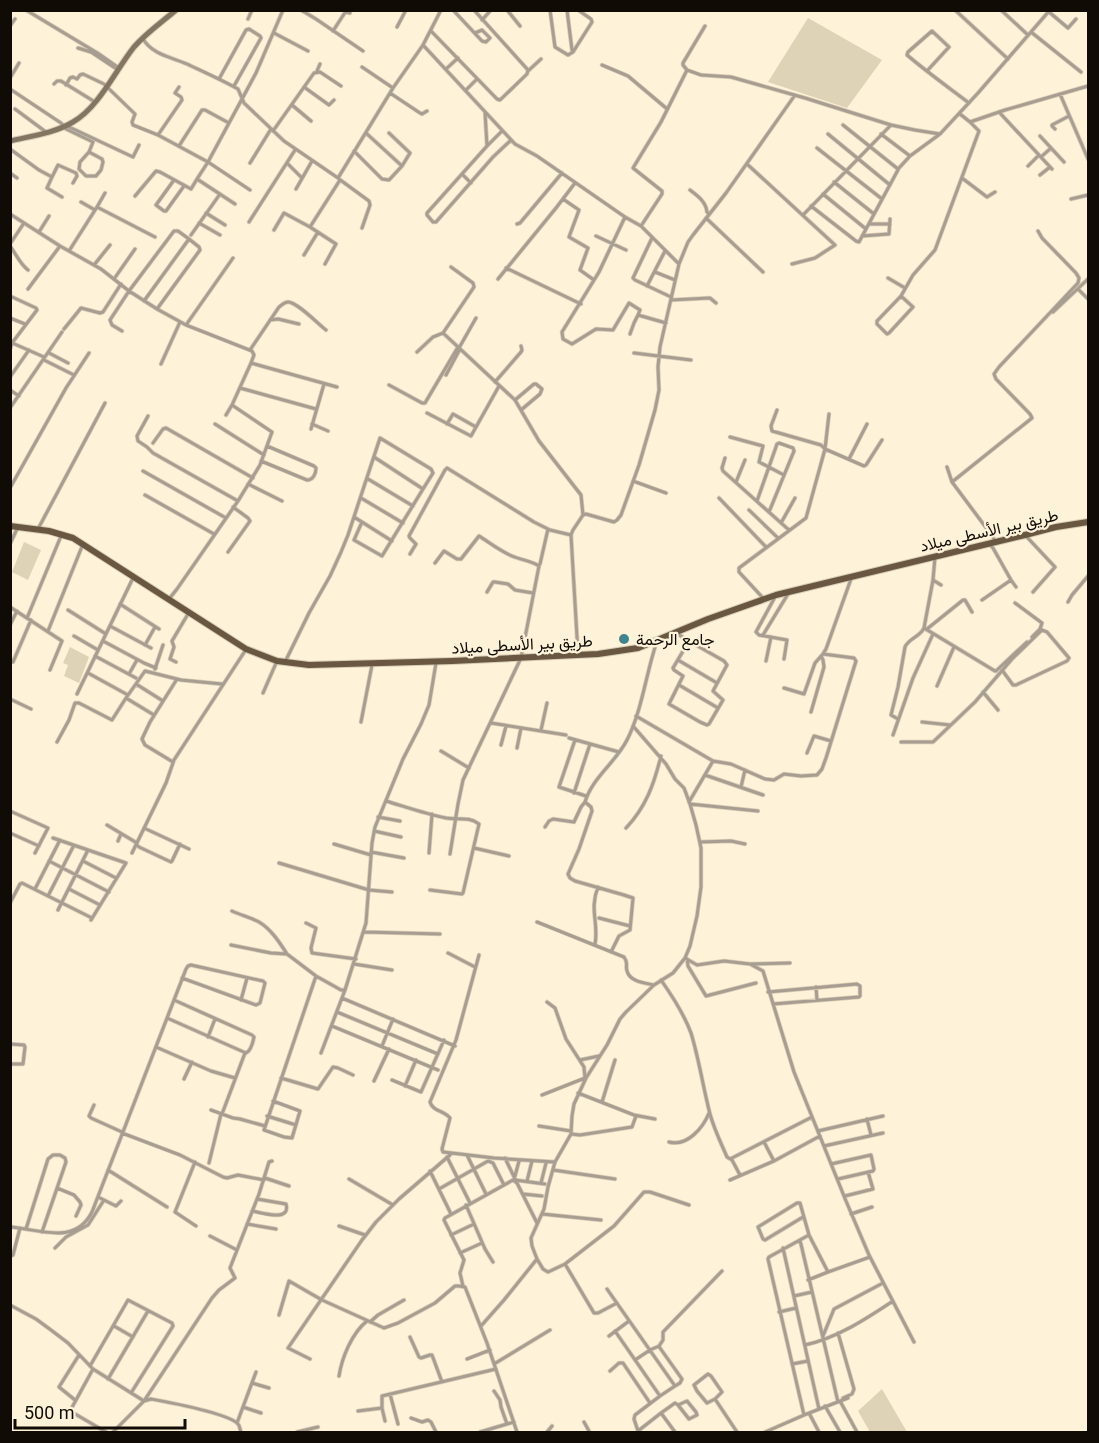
<svg xmlns="http://www.w3.org/2000/svg" width="1099" height="1443" font-family="Roboto,Vazirmatn,sans-serif">
<style>
.green{fill:#ded2b7}
.lines{fill:none;stroke-linecap:round;stroke-linejoin:round}
.street-casing{stroke:#d8cdb6;stroke-width:4.5}
.secondary-casing{stroke:#d8cdb6;stroke-width:7}
.primary-casing{stroke:#d8cdb6;stroke-width:8}
.street{stroke:#a89d91;stroke-width:3}
.secondary{stroke:#847462;stroke-width:5}
.primary{stroke:#6a5741;stroke-width:6}
.poi-dot{fill:#3f8590;stroke:#fef2d8;stroke-width:2}
.labels{text-anchor:middle;stroke-width:4.5;stroke-linejoin:round;paint-order:stroke}
.street-label{font-size:16px;fill:#100c05;stroke:#fef2d8}
.poi-label{font-size:16px;fill:#100c05;stroke:#fef2d8;text-anchor:start}
</style>
<rect width="100%" height="100%" fill="#fef2d8"/>
<path class="green" d="M808,18L882,60L847,108L768,82Z
M24,542L41,550L28,580L12,572Z
M70,647L89,657L79,683L64,676L68,665L63,663Z
M882,1389L907,1432H870L858,1411Z"/>
<g class="lines">
<defs>
<path id="street" d="M26,10L99,54L119,68
M301,10L316,19L363,51
M453,10L482,41L486,42L490,38L482,30L475,33
M507,10L520,26
M550,10L555,47L568,55L573,52L592,22L591,19L578,10
M567,10L572,50
M955,10L1008,59
M1001,10L1028,35
M1049,12L1068,28L1076,19
M248,19L252,10
M482,20L491,10
M10,26L15,19
M705,26L683,63V65L687,70L701,75L731,77L805,98L891,125L915,130L940,134L978,93L1050,10
M397,27L406,10
M333,31L344,14L346,12L350,13
M431,31L497,99L500,100L527,74L528,70L474,10
M1031,32L1081,72
M274,33L308,51
M143,39C153,55 171,57 187,64C204,72 222,80 238,89L244,103L284,141L338,178L393,88L423,45L441,10
M423,45L515,144L537,156L625,217L641,226
M78,48L91,52L118,70
M602,65L628,76L666,108
M362,67L393,88
M446,69L458,58
M317,71L320,64
M528,71L541,59
M927,71L949,47L932,31L908,52L907,55C927,72 948,87 969,103
M10,78L19,63
M219,79L246,30L249,29L260,36L261,38L234,86
M54,84L57,81H61L95,102
M66,85L70,78L73,77L77,79L80,75L83,74L104,84L135,114L132,122L133,125L158,135L208,162L256,73L283,10
M304,87L329,105L334,100
M10,89L61,123L66,129L93,142L89,152L102,159L103,162L101,170L96,176H86L79,169L80,162L89,152
M466,90L477,79
M390,93L420,113L422,114L427,111
M1060,94L1088,159
M292,105L311,121
M15,109L46,132
M485,112L487,146
M999,112L1052,169
M960,114L970,122L1005,110L1088,86
M843,125L898,169
M67,126L133,157L139,145
M1055,129L1052,126V125L1069,116
M273,131L314,73L320,72L341,86
M502,131L487,146L427,213V215L433,222H436L493,157L511,140
M366,133L402,166
M828,134L890,185
M881,134L910,156
M158,135L182,100L181,97L175,93L179,87
M1040,136L1064,162
M179,146L202,110H205L229,123
M817,148L882,199
M10,149L39,170L52,177L58,165L76,173L77,176L73,183
M354,151L382,179L389,180L402,166L410,153L389,133
M1041,157L1051,148
M250,163L271,129
M287,163L302,178
M747,164L835,245L815,258L792,264
M1028,166L1039,155
M10,173L17,178
M462,174L471,183
M1040,175L1050,167
M52,177L47,188L62,197
M962,178L987,197L995,192
M339,179L369,201L370,205L362,228
M174,180L156,205L164,211H166L184,186
M834,182L874,214
M296,189L312,161
M690,190C698,196 706,202 707,212L709,214
M823,194L866,229
M135,196L156,171L160,172L191,189L197,179
M563,199L579,210L569,237L588,248L580,270L594,280
M1071,199L1088,195
M81,202L95,210
M235,204L197,179L208,162L250,190
M811,206L856,241L859,242L899,168L910,156L940,134
M97,207L105,193
M206,213L225,225
M10,214L60,246L101,269L129,291L157,309L186,325L252,351L254,355L251,363
M803,215L891,125
M625,217L599,272L562,332L563,339L572,344L596,329L613,330L629,303L640,310L638,315
M706,218L763,272
M249,222L295,150
M199,223L220,235
M517,224L520,223L562,173
M869,224H890
M274,230L284,213L310,227
M39,232L49,216
M191,235L220,194
M596,236L626,250
M862,236L889,234L890,219
M652,238L633,278L635,280L671,297
M10,244L24,223
M10,246C16,254 20,264 28,270
M69,251L97,207L155,237
M304,255L318,232
M325,264L336,244L310,227L340,180
M679,264L641,226L662,194V191L633,168L661,122L687,70
M94,265L110,245
M506,268L581,304
M655,272L675,280
M888,278L905,288
M114,279L135,249
M498,279L556,208L575,183
M647,286L665,251
M28,289L60,246
M1078,289L1088,299
M10,296L36,308L37,310L12,343L10,349
M901,296L913,307L889,333L887,334L877,324V321L901,296L913,275L935,250L979,131L970,122
M671,300L710,298L716,303
M157,309L200,250L199,247L189,239
M1053,312L1088,279
M10,318L25,324
M270,320L278,319L299,324
M186,325L233,258
M64,329L81,308L100,313L103,312L121,284
M122,331L112,325L110,320L129,291L174,231H178L189,239L144,301
M443,333L515,400L539,441L581,495L583,515
M630,334L634,323L638,315L666,323
M10,342L44,357
M459,348L476,318
M250,350L279,307C282,305 284,302 288,302C297,302 318,324 326,330
M417,352L433,337L443,333L474,287L473,283L451,267
M49,353L68,363
M634,353L691,360
M44,360L74,375
M161,364L180,322
M446,375L460,349
M10,377L29,350
M495,382L521,352L522,350L521,346
M389,385L422,403H425L458,347
M240,388L316,409
M10,390L19,396
M515,400L534,384H536L542,389L540,394L521,410
M232,405L251,363L337,387
M10,408L62,332
M777,410L771,426L772,431L821,445L825,449L864,466L866,465L882,440
M427,413L471,436L499,386
M226,415L232,405L272,432L260,465L238,501
M148,416L137,436L138,441L147,447L153,453L238,501L177,589L169,599
M215,424L264,455
M312,424L328,431
M447,424L453,414L476,427
M311,429L324,384
M730,437L763,446L759,462L784,475
M153,443L163,429L166,428L253,478
M725,458L722,468L723,471L789,530
M849,459L867,424
M261,461L307,480C313,480 316,474 316,468L314,466L267,446
M947,467L952,482L993,537L995,542
M143,471L226,518
M368,479L413,506
M633,481L666,493
M736,482L745,460
M952,482L1032,418L1030,414L996,379L994,374L999,367L1078,283L1079,278L1076,273L1042,238L1038,231
M248,484L282,501
M10,488L66,388L89,353
M145,495L214,534
M361,498L403,523
M719,498L766,547
M757,501L777,444L779,443L793,448L794,451L769,512
M749,510L778,538
M354,517L392,541
M362,522L354,540L382,556L423,489
M781,523L795,498
M38,529L105,403
M1025,535L1055,567L1033,592
M10,544L17,529
M228,552L250,521L248,518L233,507
M410,554L416,544L410,538L409,536L445,470L447,468L534,522L550,530L571,535
M435,563L444,551L457,559H461L479,536C490,543 500,551 512,556C521,560 532,561 539,566L521,658L463,780L458,804L450,854
M540,564L548,529
M933,580L941,585
M1011,580L1016,587
M487,592L493,582H495L508,584L515,590L533,593
M775,597L756,632L759,635L787,640L784,659
M763,598L739,572V568L806,518L825,449L829,414
M982,600L1011,580L993,548L989,544
M1068,602L1072,595L1088,576
M1015,603L1042,623L1040,629L1032,637
M120,604L159,629
M10,607L62,641L50,670
M68,610L106,634
M27,618L61,536
M10,625L17,611
M110,626L151,648
M924,628L995,671
M927,629L963,600H965L972,612
M48,631L83,544
M676,633L689,641L673,668L674,670L683,676L669,704L700,722L707,725L709,724L723,700L713,691L727,665L724,661L689,641
M763,635L788,594
M74,636L98,650
M103,641L144,663L156,668
M145,645L155,627
M578,654L571,535L573,530L583,515L586,514L614,522L617,520L621,515L639,465L655,410L659,390L658,367L660,347L679,264L688,242L693,235L726,193L795,95
M95,656L136,678
M678,660L717,683
M766,661L771,637
M13,662L31,620
M176,662L170,659L174,647L172,641L188,614
M285,662L309,613L330,576L341,552L348,535L380,438L431,469L433,473L423,489L374,457
M155,669L163,645
M996,671L1027,642
M88,673L128,695
M129,674L137,660
M136,684L163,701
M679,685L718,708
M937,686L954,647
M784,688L804,694L815,663L823,654
M983,692L998,710
M263,693L277,661
M77,694L133,578
M126,698L154,715
M10,699L31,709
M811,712L824,667L823,660L821,656
M636,716L713,761L731,764L765,779L774,780L784,774L801,776L817,775L822,769L826,758L856,661L854,658L823,654L826,649L851,579
M898,719L891,715L898,687L905,647C909,638 920,637 924,628L933,580L935,557
M361,722L372,665
M922,722L950,725
M491,723L566,735
M541,730L547,703
M893,735L913,678L933,634
M569,738L619,752
M575,740L559,787L586,796
M57,742L69,720L75,703H79L112,720L126,698L145,671L181,680L222,684
M901,742H933L975,702L1012,659L1042,630L1047,632L1069,658L1067,661L1016,685H1013L1002,670
M501,745L506,726
M517,748L521,728
M441,751L469,768
M807,753L814,736L831,741
M173,762L145,745L142,739L150,722L177,679
M705,775L763,795
M741,787L745,770
M574,793L590,744
M386,801C406,807 426,814 446,818C458,820 468,816 479,824L463,893L462,894L430,890
M689,802L713,761
M690,804L758,811
M10,811L48,828L35,853
M378,817L400,821
M107,825L137,843
M545,827L549,821L553,819L574,822L581,807L585,802
M144,828L189,849
M626,828C646,807 654,784 661,756
M374,831L401,837
M10,833L39,846
M53,838L126,863L91,920
M118,841L121,834
M700,842L731,841L745,844
M136,844L139,847L171,862L172,861L180,844
M334,844L371,855
M474,848L509,856
M371,852L404,858
M132,853L166,783L174,760L245,651
M429,853L432,814
M49,861L109,892
M83,861L116,878
M279,863L369,890L392,892
M35,889L60,840
M69,889L100,905
M48,896L74,845
M10,903L20,884L22,883L92,918
M58,910L88,850
M232,911C240,915 250,917 259,922C271,929 280,943 287,954
M599,918L630,926
M537,922L624,957C629,964 625,964 627,971C630,982 645,983 654,985
M306,923L316,928L311,948L312,953L356,959
M364,932L440,934
M595,944C599,924 589,909 598,887
M231,945L271,953L287,954L316,976L341,990H345L366,923L372,843L375,827L403,759L421,724L429,705L436,663
M611,952L619,936L630,930L633,898L624,895L575,881L570,878L568,874L579,849L592,811L591,807L585,802C592,778 616,762 627,740C642,711 646,673 657,641
M448,953L475,967
M479,955L456,1040L430,1102C433,1112 444,1110 450,1118L442,1149L443,1152L494,1158L555,1162L548,1187L544,1209L531,1238L532,1246L537,1259L543,1269L548,1272L565,1264L614,1226L644,1192H650L689,1205
M685,958L697,965L724,961L750,964L790,963
M687,959L688,966L706,996L756,983
M354,964L392,970
M750,964L763,971L794,1072L846,1201L869,1255L914,1342
M661,980C673,997 684,1014 691,1033C699,1059 703,1087 710,1114C714,1129 721,1143 727,1157L732,1160
M816,987L817,1000
M768,992L857,984L860,986V996L859,997L773,1004
M342,998L455,1046
M241,1000L247,978
M547,1002L555,1008L566,1039L584,1067L585,1078
M337,1012L438,1054
M167,1018L246,1053C251,1051 253,1042 254,1037L252,1035L174,1000
M332,1026L438,1070
M208,1037L215,1019
M10,1044L24,1045L25,1047L23,1064H10
M382,1046L393,1019
M156,1047L211,1071L235,1078
M321,1053L345,990
M580,1060L599,1056
M281,1078L318,1089L333,1067L338,1068L353,1075
M184,1079L192,1062
M392,1080L421,1092L444,1040
M374,1081L389,1049
M405,1086L416,1060
M578,1093L634,1115L655,1119
M542,1095L585,1078
M273,1101L300,1111L292,1138L284,1137L264,1130L316,976
M602,1102L615,1060
M94,1105L89,1116L91,1118L122,1132
M211,1110L233,1118L240,1119L265,1126
M222,1114L245,1053
M267,1116L296,1125
M867,1119L871,1135
M539,1126L571,1131
M818,1131L883,1116
M122,1133L180,1155L223,1177L227,1178L238,1175L264,1180
M571,1134L580,1135L632,1127L636,1116
M669,1142C687,1147 703,1128 709,1113
M764,1142L774,1161
M824,1146L883,1133
M467,1155L486,1194
M447,1157L470,1203
M505,1158L516,1181
M195,1162L175,1212L196,1226
M555,1162L571,1134L572,1116L574,1104L586,1078L607,1045L620,1019L626,1012L654,985L673,973L685,958L690,946L697,916L701,887V848L696,825L690,804L684,788L675,779L666,764L633,726
M209,1163L221,1114
M831,1164L871,1155L874,1169L873,1171L838,1179
M108,1170L167,1207
M553,1170L615,1179
M430,1171L451,1214
M740,1175L732,1160V1158L812,1117
M515,1176L519,1161
M265,1178L289,1186
M349,1179L393,1205
M515,1180L545,1184
M730,1180L774,1161L820,1136
M527,1181L532,1161
M541,1183L546,1163
M57,1188L74,1195L80,1202L81,1205L76,1216
M439,1189L488,1161L493,1163L504,1185
M523,1194L542,1196
M845,1196L873,1189L868,1172
M98,1197L116,1206L121,1201
M466,1205L485,1249L493,1262
M252,1211C263,1213 291,1222 286,1204L257,1199
M542,1214L601,1220
M851,1214L872,1207
M803,1217L765,1240L763,1239L758,1227L797,1203H800L809,1235L828,1272L808,1280
M247,1224L276,1229
M339,1226L365,1235
M10,1227C39,1229 75,1246 92,1212L186,969L188,966L191,965L263,981L265,983L260,1003L256,1005L182,978
M26,1229L48,1159L53,1155H60L65,1158L66,1162L42,1232
M451,1235L474,1224
M210,1236L237,1250
M800,1240L838,1402
M55,1248L66,1237L88,1225L104,1200
M783,1248L819,1409
M460,1253L482,1243
M10,1256L13,1255L20,1228
M565,1264L594,1313H598L617,1303
M828,1272L870,1257
M463,1286L460,1273L464,1260L444,1220L445,1218L513,1180L517,1183L537,1223
M607,1289L675,1386L660,1396L615,1331
M794,1296L812,1292
M10,1305L36,1319L51,1330L68,1343L93,1369L144,1401L113,1432
M779,1312L796,1308
M279,1315L289,1281L322,1300L384,1328L398,1323L435,1303L455,1286H459L465,1287L487,1343L517,1432
M370,1322L378,1315L404,1300
M114,1326L133,1337
M481,1326L504,1300L537,1259
M838,1333L854,1389L852,1394L843,1398
M609,1336L629,1321
M823,1336L834,1309L883,1283
M410,1337L419,1357L421,1358L430,1355H432L442,1382
M805,1345C837,1338 866,1319 893,1301
M310,1359L288,1348L362,1240L376,1222L399,1199L450,1155
M467,1359L490,1350
M635,1360L650,1350L659,1346
M494,1364L550,1330
M792,1364L808,1361
M90,1366L128,1300L172,1323L173,1326L131,1393
M93,1369L70,1411L106,1432
M610,1371L619,1363H623L650,1403
M708,1374L711,1376L722,1392L715,1399L707,1403L697,1391L694,1385Z
M339,1376C342,1357 352,1333 367,1321
M108,1379L148,1311
M252,1383L269,1388
M675,1386L680,1383L682,1379L660,1348L659,1346L663,1340V1332L722,1271
M494,1391L500,1400L501,1407L507,1424
M390,1394L398,1424
M715,1399L737,1432
M75,1400L59,1387L79,1355
M840,1401L857,1432
M825,1406L840,1432
M243,1407L261,1413
M358,1411L382,1408
M661,1413L675,1403L678,1405L687,1401L696,1412L697,1415L689,1419L678,1405
M809,1413L819,1432
M804,1415L768,1259L769,1257L809,1235
M411,1418L422,1422L428,1420L431,1422L436,1432
M385,1421L382,1408V1396L496,1369
M584,1422L589,1431L588,1432
M237,1423L256,1372
M638,1431L661,1413L675,1432
M638,1431L634,1419L635,1415L660,1396
M241,1432C240,1430 240,1426 238,1424C228,1413 167,1402 151,1399L144,1401L212,1298L219,1290L235,1278L230,1268L259,1194L269,1162L272,1161
M297,1432L318,1427
M480,1432L514,1422
M547,1432L552,1426
M765,1432L804,1415L848,1398"/>
<path id="secondary" d="M10,141C31,136 55,133 73,122C99,107 115,71 134,47C146,33 162,22 176,10"/>
<path id="primary" d="M10,526L49,531L73,538L246,649L277,661L309,665L452,661L598,654L638,648L708,619L776,595L1025,535L1056,527L1088,522"/>
</defs>
<use href="#street" class="street-casing"/>
<use href="#secondary" class="secondary-casing"/>
<use href="#primary" class="primary-casing"/>
<use href="#street" class="street"/>
<use href="#secondary" class="secondary"/>
<use href="#primary" class="primary"/>
</g>
<circle class="poi-dot" cx="624" cy="639" r="6"/>
<g class="labels">
<g class="street-label">
<text transform="translate(989 530) rotate(-13)" y="6">طريق بير الأسطى ميلاد</text>
<text transform="translate(522 644) rotate(-3)" y="6">طريق بير الأسطى ميلاد</text>
</g>
<g class="poi-label">
<text x="636" y="645">جامع الرحمة</text>
</g>
</g>
<rect width="1099" height="1443" fill="none" stroke="#100c05" stroke-width="24"/>
<path d="M15 1419v9h170v-9" fill="none" stroke="#100c05" stroke-width="3"/>
<text x="24" y="1419" font-size="18" fill="#100c05" stroke="#fef2d8" stroke-width="4.5" paint-order="stroke">500 m</text>
</svg>
